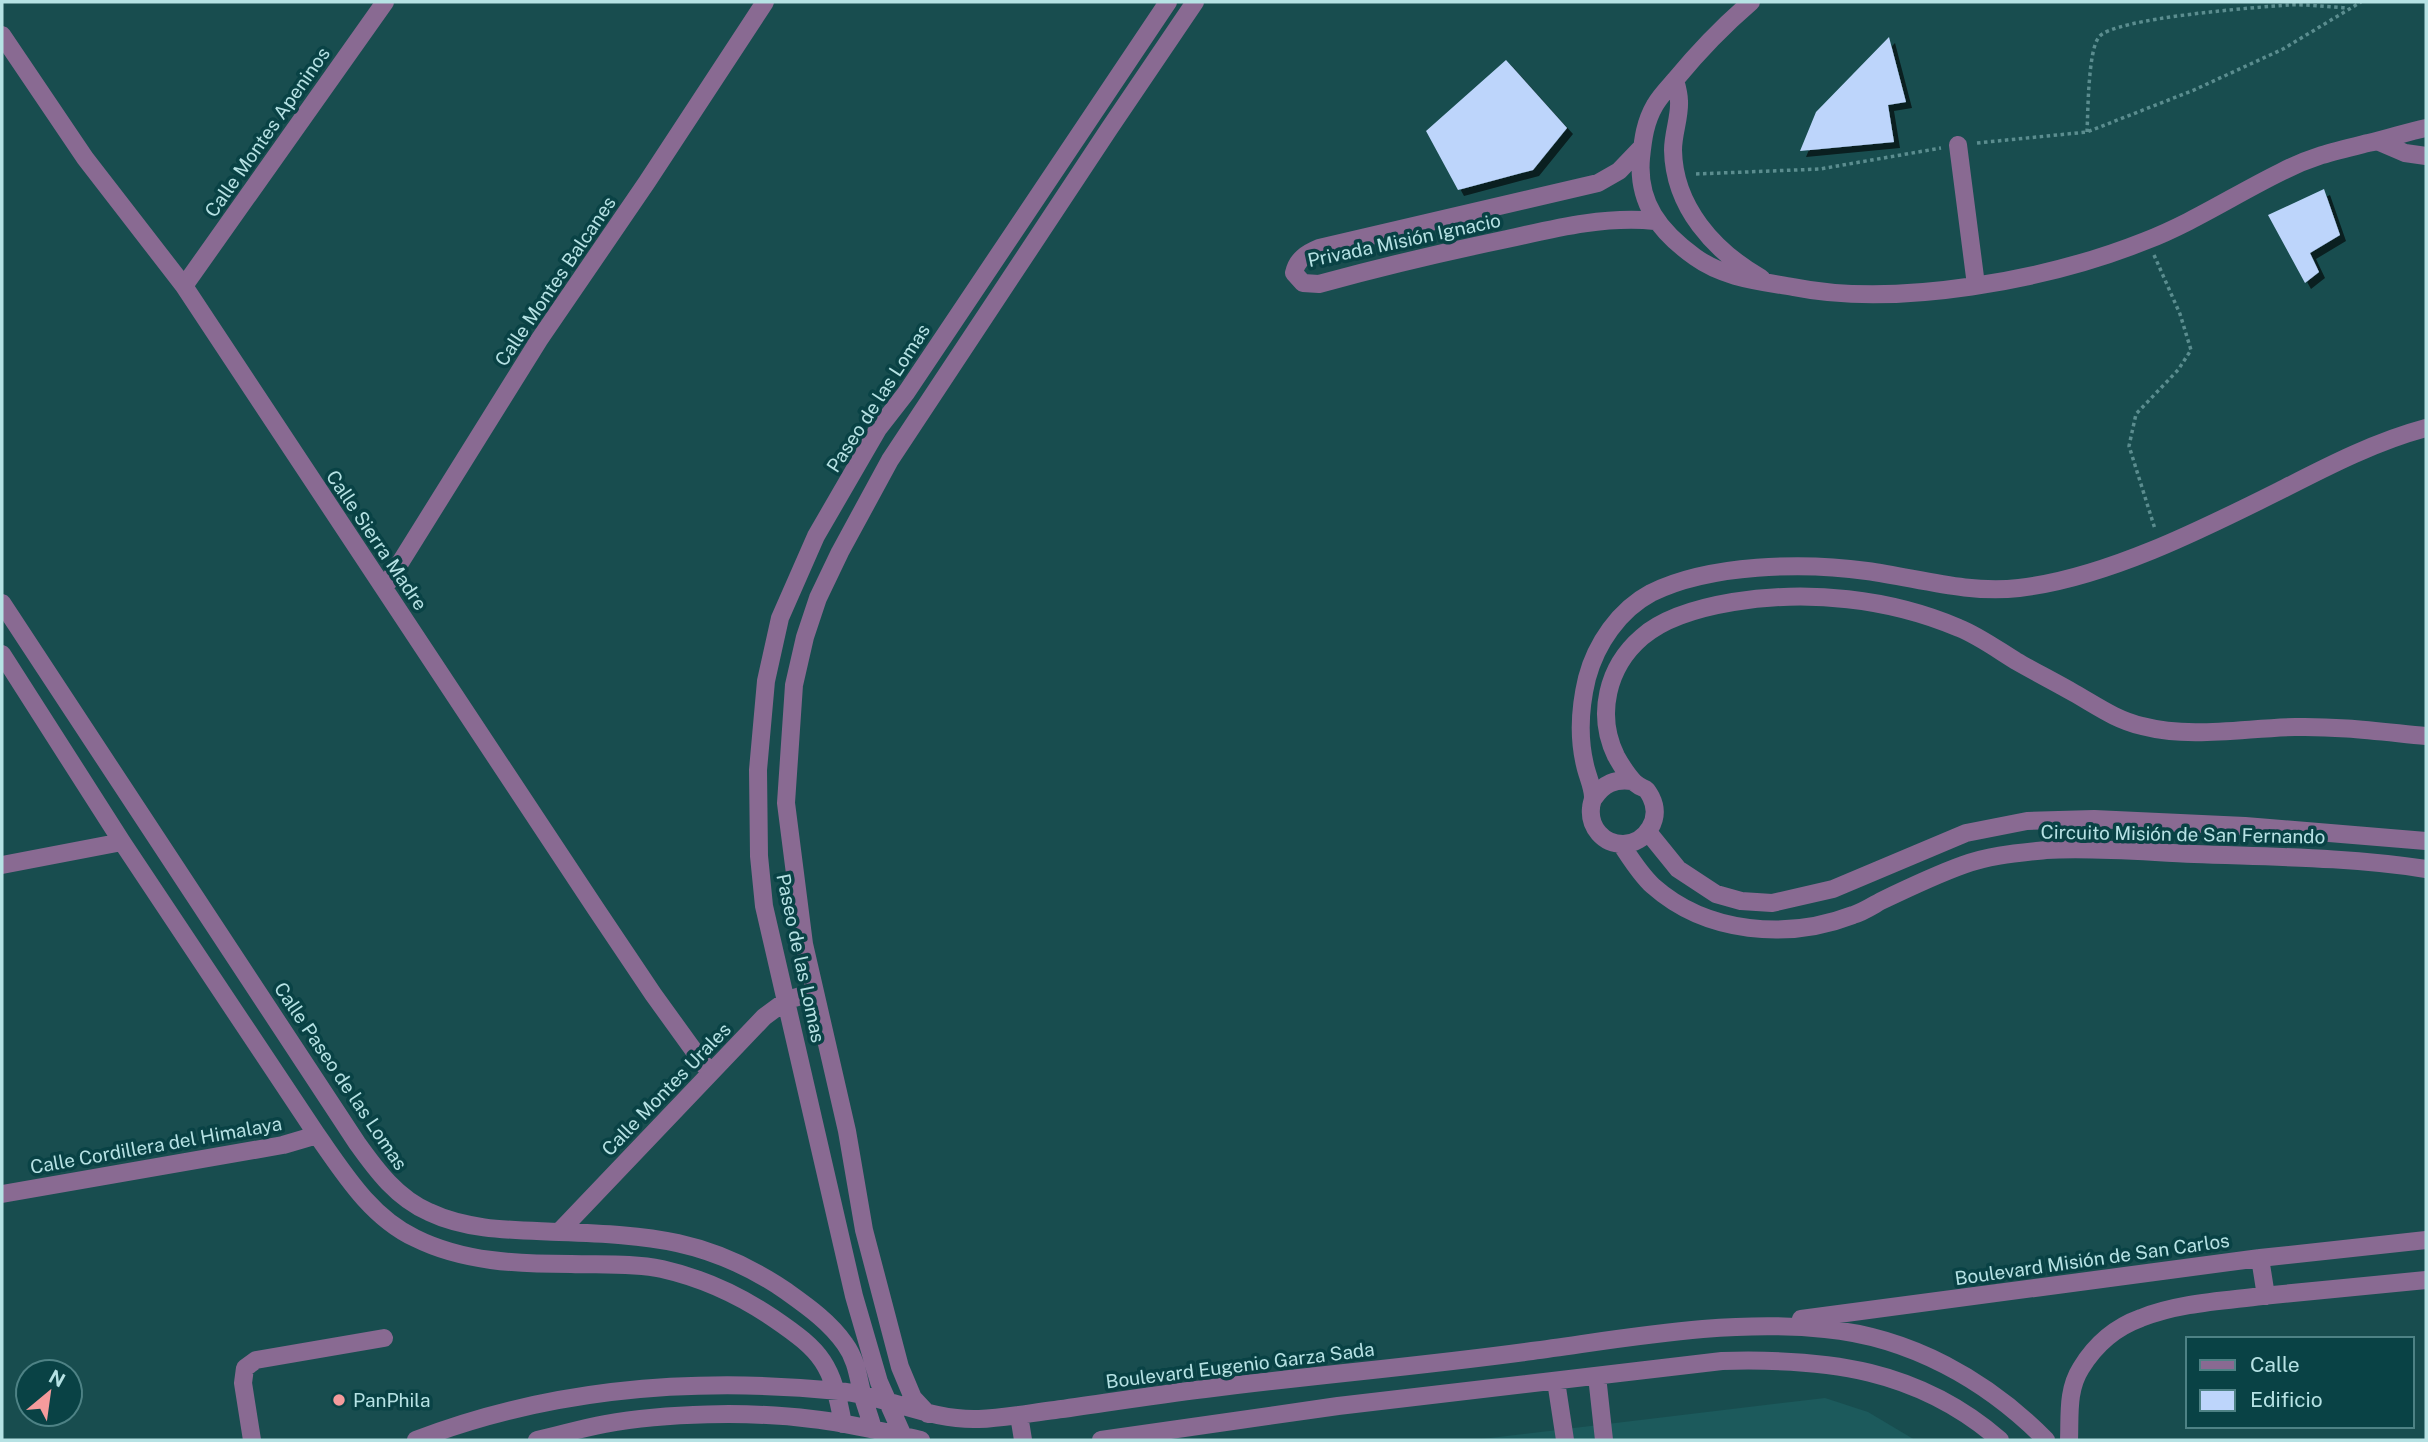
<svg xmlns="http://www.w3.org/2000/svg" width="2428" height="1442" font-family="'Public Sans',sans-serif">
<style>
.built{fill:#1c5a5c}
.building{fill:#bdd5fb;filter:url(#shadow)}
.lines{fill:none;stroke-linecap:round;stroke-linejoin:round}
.path{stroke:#5b8d8f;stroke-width:3.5;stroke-dasharray:3.5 3.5;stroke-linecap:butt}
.minor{stroke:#896a92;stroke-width:18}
.poi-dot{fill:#f59b9c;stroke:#094245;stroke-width:2.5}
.labels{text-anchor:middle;stroke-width:7;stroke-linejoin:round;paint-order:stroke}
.street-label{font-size:19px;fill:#b6e2e4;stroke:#094245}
.poi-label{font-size:19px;fill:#b6e2e4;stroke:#094245;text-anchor:start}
</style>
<defs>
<filter id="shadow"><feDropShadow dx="6" dy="6" stdDeviation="0" flood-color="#0009"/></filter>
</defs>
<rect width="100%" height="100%" fill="#184d4f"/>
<path class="built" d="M1825,1398L1868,1412L1915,1440H1473Z"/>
<path class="building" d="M1889,37L1906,102L1888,105L1894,142L1800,151L1816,112Z
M1506,60L1567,128L1533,170L1458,190L1426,131Z
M2324,189L2340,235L2310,253L2319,272L2305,283L2268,215Z"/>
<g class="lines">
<path class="path" d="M2087,132C2088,113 2088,50 2099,37C2113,18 2259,7 2289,5C2308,4 2328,7 2348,8
M1977,143L2087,132L2194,90L2283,49L2361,2
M1696,174L1820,169L1941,148
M2154,255L2180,314L2191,350L2178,370L2136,414L2129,446L2155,529"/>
<path class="minor" d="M1751,2C1723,26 1699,51 1675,80C1668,88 1660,96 1655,105C1645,122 1643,139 1641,158C1637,203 1660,232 1695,257C1724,278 1759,281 1793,287C1897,308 2047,280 2145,241C2192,223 2236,194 2281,172C2312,156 2335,151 2368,143C2388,139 2406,132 2426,128
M2,35L85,158L184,286L596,909L653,994L710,1073
M1675,80C1677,87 1679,94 1679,101C1680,117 1673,133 1673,150C1674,207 1714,251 1761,278
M2377,141L2405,153L2426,156
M1958,145L1976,285
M1642,147L1619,171L1598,183L1319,248C1307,253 1297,259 1294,273L1303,283L1319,284C1381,267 1444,252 1507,239C1556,228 1605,216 1655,221
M184,286L385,2
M2426,428C2377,441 2330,465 2285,488C2207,527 2107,578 2019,588C1967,594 1918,578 1867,571C1804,562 1709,564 1651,593C1619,610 1596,644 1587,678C1580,707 1578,736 1585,765C1587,775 1593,787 1593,797C1593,801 1591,804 1591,808C1589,827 1603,844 1623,844C1634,844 1644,838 1650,828C1656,818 1656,807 1651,797C1644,784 1646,792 1635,783C1628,776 1621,765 1616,756C1596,715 1607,667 1642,637C1666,616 1703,607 1733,602C1808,590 1889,598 1959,628C1979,636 1998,650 2016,661C2035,672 2055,682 2074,693C2097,706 2116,720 2142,726C2192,739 2244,728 2295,727C2339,726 2383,732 2426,736
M385,587L539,340L647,182L765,2
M2,603L357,1143C377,1171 397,1198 429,1212C469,1231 516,1230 559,1232C649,1235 710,1239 786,1291C807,1306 830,1322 845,1344C856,1359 858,1376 862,1393C865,1405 870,1417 873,1429
M2,654L122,842L317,1135C345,1175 371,1217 415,1238C463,1262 518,1264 571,1264C601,1265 632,1263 662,1269C702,1278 739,1295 773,1318C823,1352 832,1364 843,1424
M1594,798C1604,783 1615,779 1632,781
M1648,832L1678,869L1716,894L1741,901L1772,903L1833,889L1966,833L2027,821L2094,819L2245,826L2426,841
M1621,844C1631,859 1640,874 1653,886C1707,934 1788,940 1853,915C1863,912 1872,906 1881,901C1908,888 1935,875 1963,865C1990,855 2018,853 2046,850C2095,847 2146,852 2194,854C2272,857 2349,857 2426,869
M2,865L122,842
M2,1194L283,1145L317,1135
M559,1232L764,1017L787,1000L815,992
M2260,1258L2266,1296
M1801,1319L2260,1258L2426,1240
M1597,1376L1604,1440
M1556,1381L1565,1440
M928,1414L913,1398L900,1367L864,1230L847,1131L804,944L786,803L794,685L805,637L818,598L840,552L890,460L1109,129L1195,2
M1019,1415L1023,1440
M903,1436L879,1382L854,1296L764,906L759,856L758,770L766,681L780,618L816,536L878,429L906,393L1168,2
M252,1440L243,1383L245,1368L256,1360L384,1338
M416,1440C551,1388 697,1377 839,1391C887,1396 930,1421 979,1419C1004,1418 1030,1413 1055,1410C1105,1403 1155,1395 1205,1389C1314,1375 1423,1366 1532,1351C1629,1338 1727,1319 1825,1329C1910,1337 1987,1380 2046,1440
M537,1440C560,1435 582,1428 605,1424C665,1413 750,1411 812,1419C849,1423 885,1432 921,1440
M1101,1440L1338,1406L1722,1361C1827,1358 1918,1369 2000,1440
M2069,1440C2070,1415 2067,1390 2081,1368C2095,1345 2116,1327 2141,1318C2179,1303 2222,1301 2262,1296C2317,1291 2371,1285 2426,1280"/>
</g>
<circle class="poi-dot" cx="339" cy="1400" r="7"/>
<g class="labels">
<g class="street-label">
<text transform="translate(267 132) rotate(-55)" y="7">Calle Montes Apeninos</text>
<text transform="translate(1404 240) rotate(-12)" y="7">Privada Misión Ignacio</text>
<text transform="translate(555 281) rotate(-56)" y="7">Calle Montes Balcanes</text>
<text transform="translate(878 398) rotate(-57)" y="7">Paseo de las Lomas</text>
<text transform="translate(377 540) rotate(56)" y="7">Calle Sierra Madre</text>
<text transform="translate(2183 834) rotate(1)" y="7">Circuito Misión de San Fernando</text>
<text transform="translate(801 958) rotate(78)" y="7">Paseo de las Lomas</text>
<text transform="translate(341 1076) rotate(56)" y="7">Calle Paseo de las Lomas</text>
<text transform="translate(666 1089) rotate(-46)" y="7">Calle Montes Urales</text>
<text transform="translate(156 1145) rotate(-10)" y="7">Calle Cordillera del Himalaya</text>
<text transform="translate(2092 1259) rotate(-8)" y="7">Boulevard Misión de San Carlos</text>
<text transform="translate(1240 1365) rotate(-7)" y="7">Boulevard Eugenio Garza Sada</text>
</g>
<g class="poi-label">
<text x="353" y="1407">PanPhila</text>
</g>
</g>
<rect width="2428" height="1442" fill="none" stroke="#b6e2e4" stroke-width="7"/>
<rect x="2186" y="1337" width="228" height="91" fill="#094245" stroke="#4e8285" stroke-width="2"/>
<rect x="2200" y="1360" width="35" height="10" fill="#896a92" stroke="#4e8285" stroke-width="2"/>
<text x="2250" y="1372" font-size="21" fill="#b6e2e4">Calle</text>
<rect x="2200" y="1390" width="35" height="21" fill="#bdd5fb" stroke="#4e8285" stroke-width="2"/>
<text x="2250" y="1407" font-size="21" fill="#b6e2e4">Edificio</text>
<g transform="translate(49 1393) rotate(29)"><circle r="33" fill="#094245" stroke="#4e8285" stroke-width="2"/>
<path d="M0-5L12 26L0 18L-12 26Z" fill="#f59b9c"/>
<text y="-10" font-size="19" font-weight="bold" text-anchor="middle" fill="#b6e2e4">N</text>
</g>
</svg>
